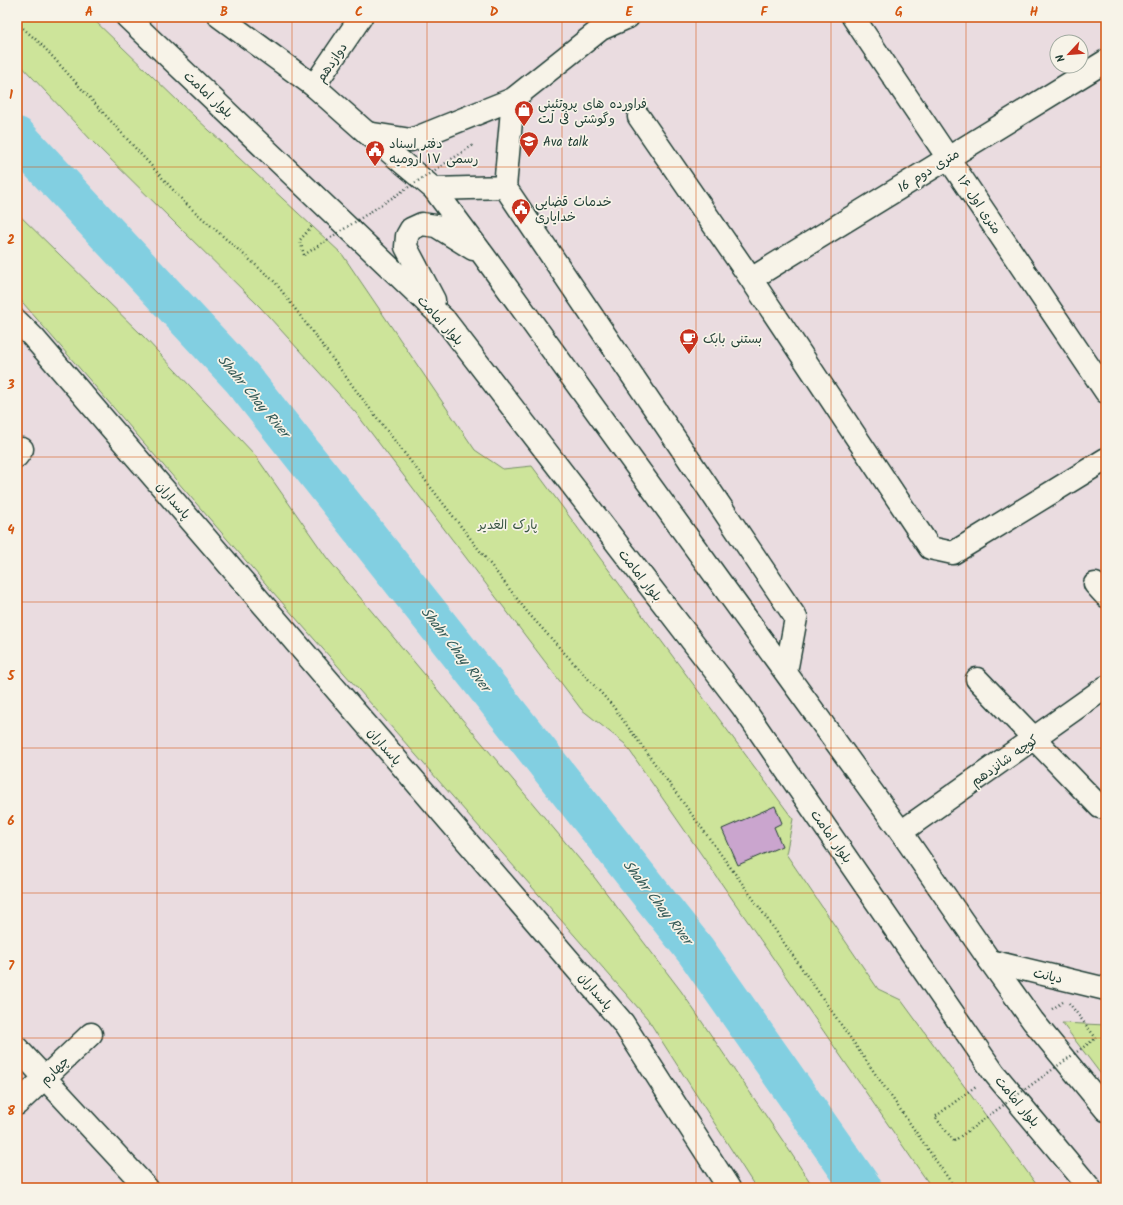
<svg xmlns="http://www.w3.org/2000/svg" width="1123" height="1205" font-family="Kalam,'Playpen Sans Arabic',sans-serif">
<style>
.green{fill:#cde49a;stroke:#769067}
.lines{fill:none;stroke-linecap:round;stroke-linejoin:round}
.river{stroke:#82cfe1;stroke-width:40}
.building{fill:#caa5ce;stroke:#1f3d34}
.minor-casing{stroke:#1f3d34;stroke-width:25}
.major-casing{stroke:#1f3d34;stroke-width:25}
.highway-casing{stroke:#1f3d34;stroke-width:25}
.path{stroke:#1f3d34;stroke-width:2.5;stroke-dasharray:1 3;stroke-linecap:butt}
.minor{stroke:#f7f3e8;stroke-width:22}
.major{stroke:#f7f3e8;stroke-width:22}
.highway{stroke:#f7f3e8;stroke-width:22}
.path-bridge{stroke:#1f3d34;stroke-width:2.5;stroke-dasharray:1 3;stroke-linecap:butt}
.grid{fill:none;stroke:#d45610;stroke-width:1;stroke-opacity:0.55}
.labels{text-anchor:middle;stroke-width:3.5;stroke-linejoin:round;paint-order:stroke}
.street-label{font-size:13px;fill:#1f3d34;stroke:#f7f3e8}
.poi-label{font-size:13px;fill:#1f3d34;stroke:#f7f3e8;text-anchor:start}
.park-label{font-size:13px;fill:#395643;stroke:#f7f3e8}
.water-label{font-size:14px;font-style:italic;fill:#335a57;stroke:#f7f3e8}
.neatline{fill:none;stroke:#d45610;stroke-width:1.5}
.grid-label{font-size:13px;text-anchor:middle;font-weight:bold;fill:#d45610}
</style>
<rect width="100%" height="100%" fill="#eadce0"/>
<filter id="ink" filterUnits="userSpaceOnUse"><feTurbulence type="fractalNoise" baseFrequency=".025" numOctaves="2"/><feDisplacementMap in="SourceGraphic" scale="8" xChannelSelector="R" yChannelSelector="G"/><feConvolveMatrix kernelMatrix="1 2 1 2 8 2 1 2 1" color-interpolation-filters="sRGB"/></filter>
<g filter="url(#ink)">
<path class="green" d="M17,17H91L180,103L342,254L475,450L503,469L532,466L793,819L786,854L878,989L901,1000L1039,1188H932L625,744L581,709L356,413L260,307L92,141L17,61Z
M17,213L143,336L255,455L327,558L591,873L681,991L783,1141L814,1188H756L647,1018L272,591L17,296Z
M1062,1023L1106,1025V1069L1103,1077Z"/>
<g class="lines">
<path class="river" d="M17,137L242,378L696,951L862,1188"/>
</g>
<path class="building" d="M775,806L782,823L774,827L782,846L738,865L722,829Z"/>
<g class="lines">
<defs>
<path id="minor" d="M853,17L1106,392
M601,29L628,17
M314,86L361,17
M639,117L751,279L930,548L953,553L1106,459
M367,133L411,140L513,99L601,29L606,17
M505,187L513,99
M434,189L505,187L796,618L786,672
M751,279L1106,61
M17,456L22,449
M1095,584L1106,596
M977,679L1100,807
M901,832L1106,687
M990,961L1106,989
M17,1048L147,1188
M17,1104L91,1034"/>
<path id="major" d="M17,321L33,337L623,1023L729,1188"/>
<path id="highway" d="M127,17L445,320L742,706L994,1073L1090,1188
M220,17L314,86L367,133L434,189L484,256L901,832L990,961L1033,1021L1106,1110
M434,300L406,247L407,236L411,229L422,224L436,226L473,249"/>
</defs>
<use href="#minor" class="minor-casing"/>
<use href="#major" class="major-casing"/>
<use href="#highway" class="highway-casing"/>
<path class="path" d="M17,23L41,44L185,203L275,282L364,401L528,613L612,705L752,897L955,1188
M304,255L300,240L312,226
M1069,1003L1096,1038
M1052,1009L1063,1002
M954,1141L935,1117L976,1086"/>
<use href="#minor" class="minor"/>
<use href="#major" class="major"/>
<use href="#highway" class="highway"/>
<path class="path-bridge" d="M304,255L475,144
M954,1141L1096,1038"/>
</g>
</g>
<path class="grid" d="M157,17V1188M292,17V1188M427,17V1188M562,17V1188M696,17V1188M831,17V1188M966,17V1188M17,167H1106M17,312H1106M17,457H1106M17,602H1106M17,748H1106M17,893H1106M17,1038H1106"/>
<defs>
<symbol id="shop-pin" viewBox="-11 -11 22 30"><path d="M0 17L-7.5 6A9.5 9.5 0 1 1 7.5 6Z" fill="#c8321e" stroke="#f7f3e8"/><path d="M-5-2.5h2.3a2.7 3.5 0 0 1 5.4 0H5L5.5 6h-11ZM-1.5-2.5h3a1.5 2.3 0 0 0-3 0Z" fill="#fff"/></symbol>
<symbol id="school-pin" viewBox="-11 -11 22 30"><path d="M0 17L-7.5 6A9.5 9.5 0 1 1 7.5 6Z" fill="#c8321e" stroke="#f7f3e8"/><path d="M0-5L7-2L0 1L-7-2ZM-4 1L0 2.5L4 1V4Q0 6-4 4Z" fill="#fff"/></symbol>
<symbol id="civic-pin" viewBox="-11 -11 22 30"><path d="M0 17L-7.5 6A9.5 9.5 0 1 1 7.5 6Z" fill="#c8321e" stroke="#f7f3e8"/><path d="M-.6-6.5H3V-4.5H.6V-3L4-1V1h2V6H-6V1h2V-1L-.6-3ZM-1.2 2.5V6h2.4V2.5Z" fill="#fff"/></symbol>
<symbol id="cafe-pin" viewBox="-11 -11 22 30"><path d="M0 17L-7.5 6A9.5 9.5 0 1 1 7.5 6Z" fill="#c8321e" stroke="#f7f3e8"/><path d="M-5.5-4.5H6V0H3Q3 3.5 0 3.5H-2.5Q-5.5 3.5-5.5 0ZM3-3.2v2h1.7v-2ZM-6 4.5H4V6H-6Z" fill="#fff"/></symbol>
</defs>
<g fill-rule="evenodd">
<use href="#shop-pin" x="513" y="99" width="22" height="30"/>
<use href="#school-pin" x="518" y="130" width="22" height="30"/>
<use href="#civic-pin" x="364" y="139" width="22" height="30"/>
<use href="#civic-pin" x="510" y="197" width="22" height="30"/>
<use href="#cafe-pin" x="678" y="327" width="22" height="30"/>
</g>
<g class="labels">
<g class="street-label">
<text transform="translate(331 62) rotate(-56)" y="5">دوازدهم</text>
<text transform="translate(209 94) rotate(43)" y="5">بلوار امامت</text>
<text transform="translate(928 170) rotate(-32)" y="5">16 متری دوم</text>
<text transform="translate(980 204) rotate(56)" y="5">۱۶ متری اول</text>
<text transform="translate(441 320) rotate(48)" y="5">بلوار امامت</text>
<text transform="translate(174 500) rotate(49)" y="5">پاسداران</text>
<text transform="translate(641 575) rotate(52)" y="5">بلوار امامت</text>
<text transform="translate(385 746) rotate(49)" y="5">پاسداران</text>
<text transform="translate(1004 760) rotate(-35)" y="5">کوچه شانزدهم</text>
<text transform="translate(832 836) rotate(55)" y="5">بلوار امامت</text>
<text transform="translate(1048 975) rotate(13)" y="5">دیانت</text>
<text transform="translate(596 991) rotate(49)" y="5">پاسداران</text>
<text transform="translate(54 1070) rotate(-44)" y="5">چهارم</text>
<text transform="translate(1018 1101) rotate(50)" y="5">بلوار امامت</text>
</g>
<g class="poi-label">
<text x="538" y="108">فراورده های پروتئینی<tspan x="538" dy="15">و‌گوشتی فی لت</tspan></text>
<text x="543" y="146">Ava talk</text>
<text x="389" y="148">دفتر اسناد<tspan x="389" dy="15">رسمی ۱۷ ارومیه</tspan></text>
<text x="535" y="206">خدمات قضایی<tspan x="535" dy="15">خدایاری</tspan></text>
<text x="703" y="343">بستنی بابک</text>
</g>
<g class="park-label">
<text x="508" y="529">پارک الغدیر</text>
</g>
<g class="water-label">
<text transform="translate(254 396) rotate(50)" y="5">Shahr Chay River</text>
<text transform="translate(456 649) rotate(52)" y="5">Shahr Chay River</text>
<text transform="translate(658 902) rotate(52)" y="5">Shahr Chay River</text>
</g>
</g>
<rect width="1123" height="1205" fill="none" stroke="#f7f3e8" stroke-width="44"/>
<g transform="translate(1069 54) rotate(244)"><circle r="19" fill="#f7f3e8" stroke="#a1aaa0"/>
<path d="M0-3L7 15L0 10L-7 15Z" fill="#c8321e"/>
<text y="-6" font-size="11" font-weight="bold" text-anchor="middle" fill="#1f3d34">N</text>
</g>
<rect x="22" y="22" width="1079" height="1161" class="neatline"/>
<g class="grid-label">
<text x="89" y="16">A</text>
<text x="224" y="16">B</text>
<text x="359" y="16">C</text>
<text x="494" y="16">D</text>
<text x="629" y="16">E</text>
<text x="764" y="16">F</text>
<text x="899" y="16">G</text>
<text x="1034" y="16">H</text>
<text x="11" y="99">1</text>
<text x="11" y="244">2</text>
<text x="11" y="389">3</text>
<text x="11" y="534">4</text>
<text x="11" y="680">5</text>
<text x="11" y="825">6</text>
<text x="11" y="970">7</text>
<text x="11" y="1115">8</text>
</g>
</svg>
